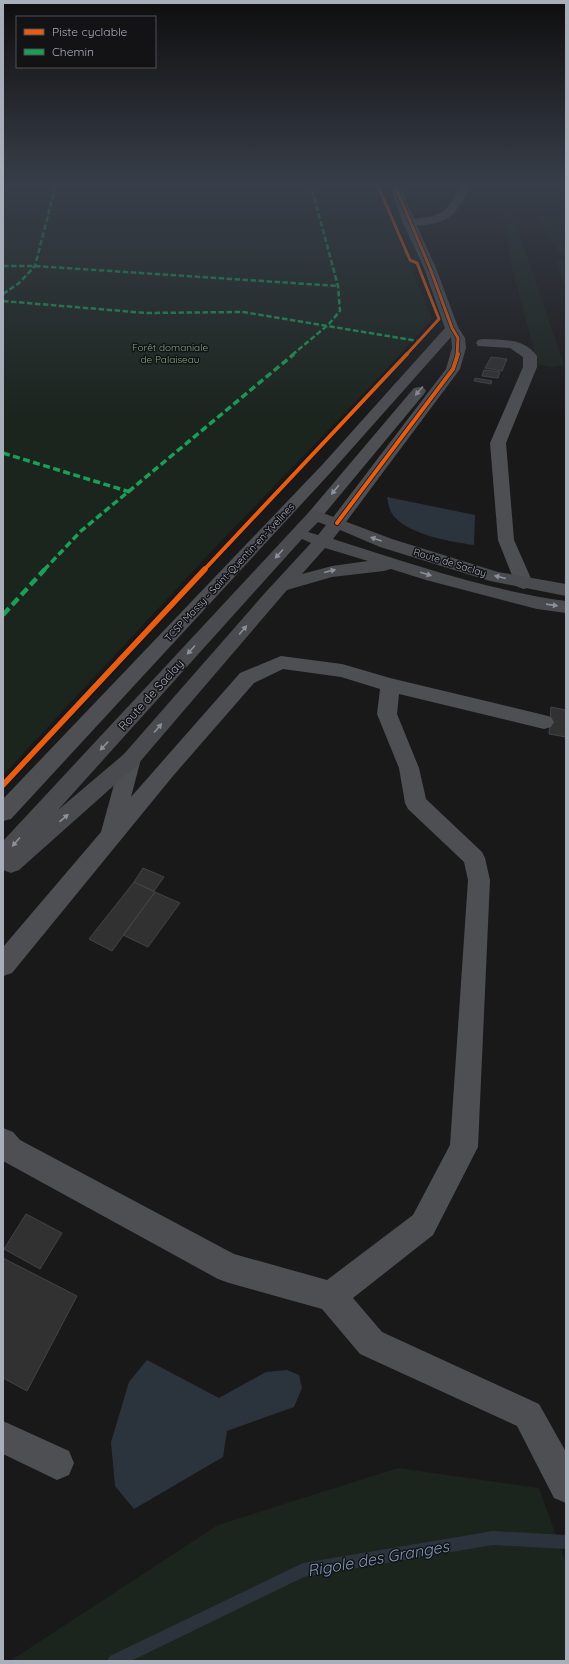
<svg xmlns="http://www.w3.org/2000/svg" width="569" height="1664" font-family="Quicksand,sans-serif">
<style>
.green{fill:#1c241e}
.water{fill:#2b343d}
.lines{fill:none;stroke-linecap:round;stroke-linejoin:round}
.stream{fill:#2b343d;fill-rule:evenodd}
.building{fill:#313132;stroke:#424346}
.minor{fill:#4d4f53;fill-rule:evenodd}
.major{fill:#4a4b4e;fill-rule:evenodd}
.quiet-far2{stroke:#1a9f57;stroke-width:2.5;stroke-dasharray:5.5 2.5;stroke-linecap:butt}
.quiet-far1{stroke:#1a9f57;stroke-width:3.5;stroke-dasharray:7 3.5;stroke-linecap:butt}
.quiet{stroke:#1a9f57;stroke-width:4.5;stroke-dasharray:9 4.5;stroke-linecap:butt}
.cycleway-far2-casing{stroke:#131316;stroke-width:4.5}
.cycleway-far1-casing{stroke:#131316;stroke-width:5.5}
.cycleway-casing{stroke:#131316;stroke-width:8}
.cycleway-far2{stroke:#e95d12;stroke-width:3}
.cycleway-far1{stroke:#e95d12;stroke-width:4}
.cycleway{stroke:#e95d12;stroke-width:5.5}
.oneway{fill:#8d929c}
.oneway2{fill:#8c909a}
.labels{text-anchor:middle;stroke-width:3;stroke-linejoin:round;paint-order:stroke}
.far-park-label{font-size:10px;fill:#7fa882;stroke:#131316}
.far-street-label{font-size:10px;fill:#a9aebb;stroke:#131316}
.street-label{font-size:12px;fill:#a9aebb;stroke:#131316}
.near-water-label{font-size:16px;font-style:italic;fill:#7e9cb8;stroke:#131316}
</style>
<rect width="100%" height="100%" fill="#19191a"/>
<path class="green" d="M3,186H391L421,260L410,264L432,319L373,384L222,540L3,775Z
M503,214L513,215L564,365L553,367L538,364L537,362L511,264Z
M538,216L566,218V289L555,261L566,260L548,238Z
M398,1468L539,1488L566,1563V1661H10L218,1525Z"/>
<path class="water" d="M387,497L475,515L474,545C452,542 403,534 391,512C389,508 388,502 387,497Z
M147,1360L219,1398L266,1372L287,1370L299,1375L302,1388L294,1407L227,1431L223,1457L134,1509L115,1486L111,1442L129,1382Z"/>
<g class="lines">
<path class="stream" d="M493,1531L566,1535V1549L493,1545L304,1577L131,1661H107L110,1656L303,1563Z"/>
</g>
<path class="building" d="M491,357L507,359L502,371L485,368Z
M484,370L500,372L498,378L482,376Z
M475,378L492,381L491,384L474,381Z
M551,707L566,710V737L549,734Z
M143,868L164,877L154,891L134,882Z
M134,882L155,892L112,951L89,939Z
M155,892L180,903L148,947L123,935Z
M26,1214L62,1233L40,1269L4,1249Z
M3,1258L77,1296L27,1391L3,1378Z"/>
<g class="lines">
<path class="minor" d="M390,186H400L414,219C444,216 446,212 461,186H471C455,216 451,222 417,226L436,268L458,327L465,338L466,348L460,369L343,526L337,528L331,526L329,523L331,520L446,369L452,348L451,337L332,471L11,819L3,821V799L322,465L445,328L424,268L403,223Z
M483,339C503,340 524,338 537,356V367L506,443L514,540L533,583L530,587L524,589L518,587L515,583L498,540L490,443L523,367V357L510,348L478,346L476,343L478,340Z
M419,387L424,388L426,391L424,394L321,518L315,520L309,518L307,515L309,512L414,388Z
M281,656L342,664L390,678L544,715L551,717L554,722L551,727L544,729L399,694L397,714L419,768L426,799L482,852L485,858L490,880L478,1147L433,1235L353,1298L382,1332L539,1404L566,1452V1503L554,1498L517,1426L360,1354L322,1309L229,1283L218,1279L3,1161V1128L13,1132L20,1140L234,1254L327,1280L413,1215L450,1145L468,880L464,862L408,809L405,803L399,768L377,714L380,689L341,677L283,669L254,683L173,776L12,973L3,976V947L101,832L121,759L124,754L131,751L138,754L141,759L131,797L240,673Z
M3,1421L69,1451L74,1463L69,1475L57,1480L3,1454Z"/>
<path class="major" d="M315,510L392,539L498,572L566,584V596L490,581L380,547L340,530L333,539C409,563 486,590 566,601V613L537,609L426,580L391,569L384,571L332,577L287,590L138,764L19,870L11,873L3,870V841L309,512ZM318,522L326,525L318,535L308,532ZM302,539L311,543L264,594L124,754L58,810ZM325,548L368,561L332,566L302,574Z"/>
<path class="quiet-far2" d="M3,266H35L338,286
M3,294L19,283L35,266L54,192L53,186
M3,301L146,313L243,312L418,341
M292,355L328,325L340,311L338,286L311,186"/>
<path class="quiet-far1" d="M3,453L130,492
M44,570L81,531L294,354"/>
<path class="quiet" d="M3,615L45,569"/>
<defs>
<path id="cycleway-far2" d="M378,186L410,260L417,263
M395,186L430,268L452,328L458,338L457,355
M406,355L439,319L417,263"/>
<path id="cycleway-far1" d="M337,523L453,369L458,354
M204,570L407,354"/>
<path id="cycleway" d="M3,785L205,569"/>
</defs>
<use href="#cycleway-far2" class="cycleway-far2-casing"/>
<use href="#cycleway-far1" class="cycleway-far1-casing"/>
<use href="#cycleway" class="cycleway-casing"/>
<use href="#cycleway-far2" class="cycleway-far2"/>
<use href="#cycleway-far1" class="cycleway-far1"/>
<use href="#cycleway" class="cycleway"/>
</g>
<defs><path id="oneway-solid" d="M-6-.8H1V-3.2L6.5 0L1 3.2V.8H-6Z"/></defs>
<g class="oneway">
<use href="#oneway-solid" transform="translate(419 391) rotate(130)"/>
<use href="#oneway-solid" transform="translate(335 490) rotate(129)"/>
</g>
<g class="oneway2">
<use href="#oneway-solid" transform="translate(376 539) rotate(-161)"/>
<use href="#oneway-solid" transform="translate(279 554) rotate(132)"/>
<use href="#oneway-solid" transform="translate(330 571) rotate(-14)"/>
<use href="#oneway-solid" transform="translate(426 574) rotate(17)"/>
<use href="#oneway-solid" transform="translate(500 577) rotate(-166)"/>
<use href="#oneway-solid" transform="translate(552 605) rotate(8)"/>
<use href="#oneway-solid" transform="translate(243 630) rotate(-50)"/>
<use href="#oneway-solid" transform="translate(191 650) rotate(132)"/>
<use href="#oneway-solid" transform="translate(158 728) rotate(-49)"/>
<use href="#oneway-solid" transform="translate(104 746) rotate(133)"/>
<use href="#oneway-solid" transform="translate(64 818) rotate(-41)"/>
<use href="#oneway-solid" transform="translate(16 842) rotate(131)"/>
</g>
<linearGradient id="sky" x2="0" y2="1"><stop stop-color="#0e0e0e"/><stop offset="0.44" stop-color="#383e49"/><stop offset="1" stop-color="#383e49" stop-opacity="0"/></linearGradient>
<rect width="569" height="419" fill="url(#sky)"/>
<g class="labels">
<g class="far-park-label">
<text x="170" y="351">Forêt domaniale<tspan x="170" dy="12">de Palaiseau</tspan></text>
</g>
<g class="far-street-label">
<text transform="translate(450 562) rotate(17)" y="4">Route de Saclay</text>
<text transform="translate(229 572) rotate(-47)" y="4">TCSP Massy - Saint-Quentin-en-Yvelines</text>
</g>
<g class="street-label">
<text transform="translate(151 695) rotate(-48)" y="4">Route de Saclay</text>
</g>
<g class="near-water-label">
<text transform="translate(378 1558) rotate(-10)" y="6">Rigole des Granges</text>
</g>
</g>
<rect width="569" height="1664" fill="none" stroke="#a9aebb" stroke-width="8"/>
<rect x="16" y="16" width="140" height="52" fill="#131316" stroke="#4f5158"/>
<rect x="24" y="29" width="20" height="6" fill="#e95d12" stroke="#4f5158"/>
<text x="52" y="36" font-size="12" fill="#a9aebb">Piste cyclable</text>
<rect x="24" y="49" width="20" height="6" fill="#1a9f57" stroke="#4f5158"/>
<text x="52" y="56" font-size="12" fill="#a9aebb">Chemin</text>
</svg>
